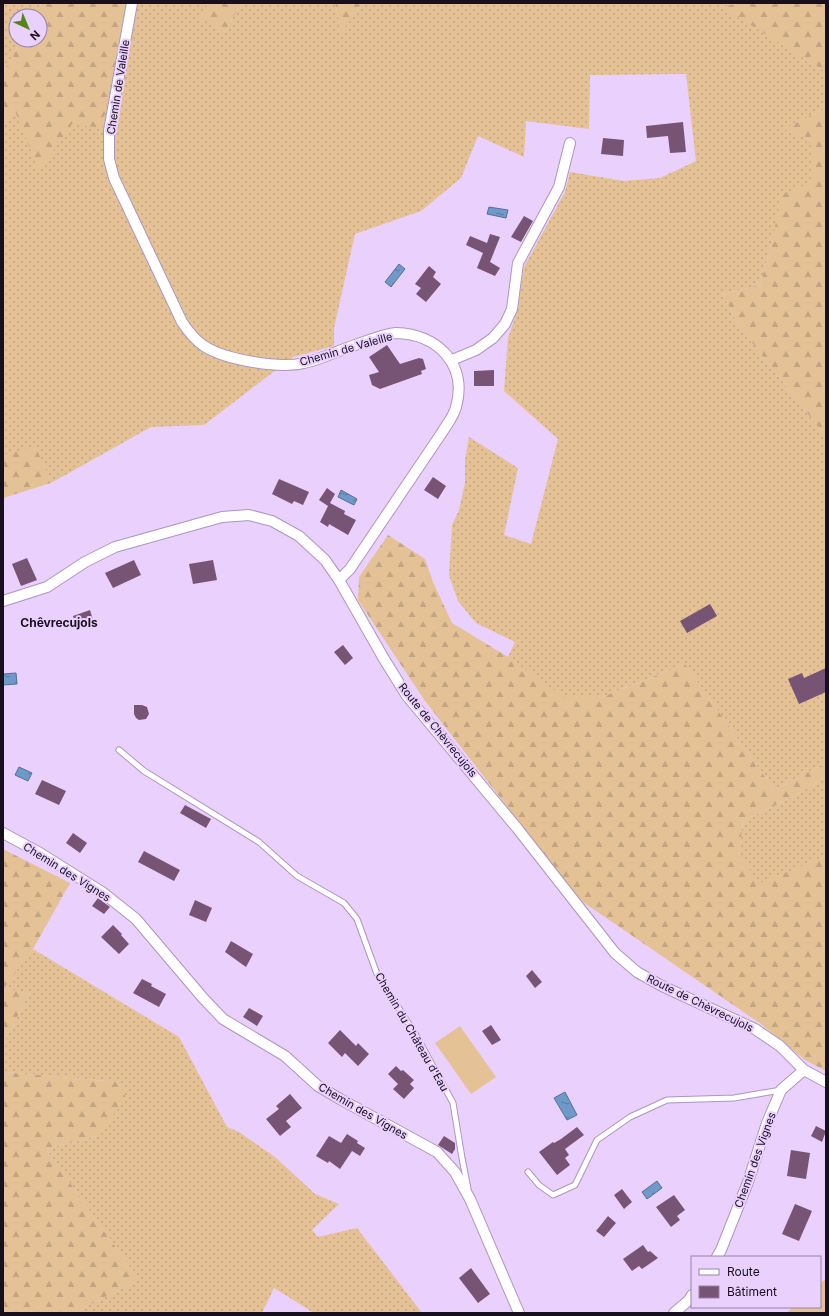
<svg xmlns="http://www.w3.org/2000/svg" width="829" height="1316" font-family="Inter,sans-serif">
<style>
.grass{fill:url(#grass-dots)}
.forest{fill:url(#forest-firs)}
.garden{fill:#e5c196}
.water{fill:url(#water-ripples);stroke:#547095}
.building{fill:#785474}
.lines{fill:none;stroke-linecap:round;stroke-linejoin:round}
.service-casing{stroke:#ae95bf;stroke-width:7}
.minor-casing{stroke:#ae95bf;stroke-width:12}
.service{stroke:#fff;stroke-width:5}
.minor{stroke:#fff;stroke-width:10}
.labels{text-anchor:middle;stroke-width:4;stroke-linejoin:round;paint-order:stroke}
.street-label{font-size:11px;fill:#180f1e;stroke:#ead0fd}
.neighbourhood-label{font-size:12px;font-weight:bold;fill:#180f1e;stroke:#ead0fd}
</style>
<defs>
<pattern id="grass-dots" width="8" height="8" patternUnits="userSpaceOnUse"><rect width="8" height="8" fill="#e5c196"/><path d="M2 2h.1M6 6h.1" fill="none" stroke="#c4a581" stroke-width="1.8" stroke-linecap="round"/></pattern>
<pattern id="forest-firs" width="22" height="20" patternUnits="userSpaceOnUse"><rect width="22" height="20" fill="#e5c196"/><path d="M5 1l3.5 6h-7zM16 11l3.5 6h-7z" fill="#c4a581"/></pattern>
<pattern id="water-ripples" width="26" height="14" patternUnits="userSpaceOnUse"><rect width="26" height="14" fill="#6e99c8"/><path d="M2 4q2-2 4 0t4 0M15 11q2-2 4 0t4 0" fill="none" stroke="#597ba2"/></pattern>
</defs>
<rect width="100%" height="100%" fill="#ead0fd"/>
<path class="grass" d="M3,3H41L34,16H16V40H21L3,74Z
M127,3H207L200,17L225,32L241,3H335L342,31L362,3H739L723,7L826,72V108L785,129L813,141V182L771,245L760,285L723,294L736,322L826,437V763L774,790L685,664L602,697L564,698L508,657L515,642L476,623L458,601L449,575L452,525L459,510L465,483V460L469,437L518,468L504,535L531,544L558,439L504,391L508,338L517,312L524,267L565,192L570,172L624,181L660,178L696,161L686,74L590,75L589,129L526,121L524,157L478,136L461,178L421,211L355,234L334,328V346L293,357L204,425L151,427L51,483L36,448L3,455V124L15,110Z
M826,777V856L760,884L739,856L743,821L798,794Z
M33,949L179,1037L227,1127L239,1132L275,1157L315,1194L339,1204L312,1230L318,1237L357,1228L422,1313H314L274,1288L262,1313H73L139,1280L46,1149L98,1136L118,1082L4,1072V1042L29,994L3,988Z"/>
<path class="forest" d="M41,3H127L102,128L72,124L39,171L15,111L3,124V74L21,40H40V16H34Z
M207,3H241L225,32L199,17Z
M335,3H362L342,32Z
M739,3H826V72L722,7Z
M826,108V437L736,322L723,294L760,285L771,245L782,194L813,182V141L784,129Z
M36,447L51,483L3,498V455Z
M388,535L425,559L433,582L452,623L508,657L564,697H602L685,664L774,790L826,763V777L798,794L743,821L739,856L760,883L826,856V1071L805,1060L761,1024L580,900L425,701L358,600L359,577Z
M3,849L70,883L33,949L4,988L29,994L4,1042V1072L119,1082L126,1098L98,1136L46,1149L139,1280L73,1313H3Z
M826,1278V1313H786L793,1307H820V1284Z"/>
<path class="garden" d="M460,1026L496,1077L471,1094L435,1043Z"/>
<path class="water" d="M489,207L508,210L506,218L487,214Z
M399,264L405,269L391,287L385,282Z
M341,490L357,499L354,505L338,497Z
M16,673L17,684L3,685V674Z
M19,767L32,773L28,781L15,775Z
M565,1092L577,1115L567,1120L554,1098Z
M657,1181L662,1188L647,1199L642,1192Z"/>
<path class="building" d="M683,122L686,152L670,153L668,136L647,138L646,126Z
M603,138L624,140L623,156L601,154Z
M524,216L533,221L521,242L511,237Z
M490,234L500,237L490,262L500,268L495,276L477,268L483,253L466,245L470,236L487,243Z
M429,266L436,272L433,277L441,284L426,302L416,294L421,288L415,284Z
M387,345L400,364L419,358L423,359L426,369L421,371L422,374L380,389L372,385L369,375L379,372L369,357Z
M494,370V386H474V371Z
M433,477L446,486L438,499L424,490Z
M279,479L309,492L303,505L294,501L292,504L272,494Z
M327,488L335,494L330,503L345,511L344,514L356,520L348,535L329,524L328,527L320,522L328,506L319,500Z
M27,558L37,580L21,586L12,564Z
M134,560L141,575L113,588L105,573Z
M213,560L217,580L193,584L189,564Z
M710,604L717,616L687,633L680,621Z
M90,610L93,620L76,626L73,616Z
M343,645L353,658L345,665L334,652Z
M826,668V692L799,704L788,679L802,673L804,678Z
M134,705H142L147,707L149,714L146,719L139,720L136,718L134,714Z
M42,780L66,791L59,805L35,794Z
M185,805L211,819L206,828L180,813Z
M73,833L87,843L80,853L66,843Z
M144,851L180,870L174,881L138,862Z
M98,898L110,907L104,914L92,906Z
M195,900L212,908L206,922L189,915Z
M113,925L122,934L121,935L129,944L119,954L101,937Z
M231,941L253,954L246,967L225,952Z
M532,970L542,982L535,988L526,976Z
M142,979L152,984L151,986L166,994L159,1007L133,993Z
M249,1008L263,1016L257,1026L243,1017Z
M491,1025L501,1040L492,1045L482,1031Z
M340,1030L356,1046L358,1043L369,1054L358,1066L345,1053L342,1057L328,1043Z
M396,1066L401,1071L403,1070L414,1080L410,1084L414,1088L404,1099L393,1089L398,1084L388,1074Z
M290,1094L302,1108L286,1121L291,1127L280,1136L266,1119L279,1109L276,1106Z
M816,1126L826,1131L822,1142L811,1136Z
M577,1127L584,1135L565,1149L569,1155L565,1158L570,1165L557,1175L539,1152L553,1142L554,1143L561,1139Z
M347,1134L358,1141L357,1143L365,1148L360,1156L352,1151L340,1169L329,1161L328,1163L316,1156L329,1136L341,1143Z
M444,1136L455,1143V1149L452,1154L438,1145Z
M791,1150L810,1153L806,1179L787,1176Z
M622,1189L632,1202L624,1209L614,1195Z
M674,1195L685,1210L677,1216L680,1220L671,1227L656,1207Z
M795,1204L812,1211L799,1241L782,1234Z
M608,1216L616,1223L604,1237L596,1231Z
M643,1245L648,1252L650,1251L658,1258L642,1269L639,1266L632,1271L623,1259Z
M471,1268L490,1294L478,1303L459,1278Z"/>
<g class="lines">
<defs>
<path id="service" d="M119,750L144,771L259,842L297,876L344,903L357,919L377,974L417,1037L453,1103L462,1158L468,1189
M528,1172L539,1185L553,1195L575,1185L597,1140L630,1117L667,1100L734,1098L781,1090"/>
<path id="minor" d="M132,3L109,131V159L114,178L182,322C188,331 195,340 204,346C226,360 279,369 304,363C318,360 331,354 344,349C356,345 386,333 396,333C438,334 468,365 456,407C454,416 447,424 443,431L350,569L339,580
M452,360L476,350L493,338L505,324L512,309L518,263L559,187L570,143
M3,601L47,587L85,562L115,547L222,517L249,515L272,521L299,536L325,560L339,580L384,659L407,696L517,828L615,953L637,972L662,986L755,1029L780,1046L804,1070L826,1082
M3,833L40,853L102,892L136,919L203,998L223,1019L285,1056L318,1086L340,1099L437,1152L455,1172L470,1199L519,1313
M717,1257L721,1250L748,1182L767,1123L781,1090L804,1070
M674,1313L689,1300L692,1295"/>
</defs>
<use href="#service" class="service-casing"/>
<use href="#minor" class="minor-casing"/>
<use href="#service" class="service"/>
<use href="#minor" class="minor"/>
</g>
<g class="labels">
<g class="street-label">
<text transform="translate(118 87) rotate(-81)" y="4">Chemin de Valeille</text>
<text transform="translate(346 349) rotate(-16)" y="4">Chemin de Valeille</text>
<text transform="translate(438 730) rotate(51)" y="4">Route de Chèvrecujols</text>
<text transform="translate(67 872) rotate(32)" y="4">Chemin des Vignes</text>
<text transform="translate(700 1003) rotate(26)" y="4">Route de Chèvrecujols</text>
<text transform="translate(412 1032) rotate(60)" y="4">Chemin du Château d'Eau</text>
<text transform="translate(363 1111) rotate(30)" y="4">Chemin des Vignes</text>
<text transform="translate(755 1160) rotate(-70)" y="4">Chemin des Vignes</text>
</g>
<g class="neighbourhood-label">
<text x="59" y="627">Chêvrecujols</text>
</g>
</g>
<rect width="829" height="1316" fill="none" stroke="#180f1e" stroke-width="8"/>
<rect x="691" y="1256" width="130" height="52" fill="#ead0fd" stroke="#9683a4"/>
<rect x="699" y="1269" width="20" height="6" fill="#ffffff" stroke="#9683a4"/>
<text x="727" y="1276" font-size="12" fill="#180f1e">Route</text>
<rect x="699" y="1286" width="20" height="12" fill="#785474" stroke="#9683a4"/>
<text x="727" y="1296" font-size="12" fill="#180f1e">Bâtiment</text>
<g transform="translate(28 28) rotate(136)"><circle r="19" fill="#ead0fd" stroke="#9683a4"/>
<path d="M0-3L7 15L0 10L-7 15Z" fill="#558516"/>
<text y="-6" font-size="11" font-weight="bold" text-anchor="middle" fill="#180f1e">N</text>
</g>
</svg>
